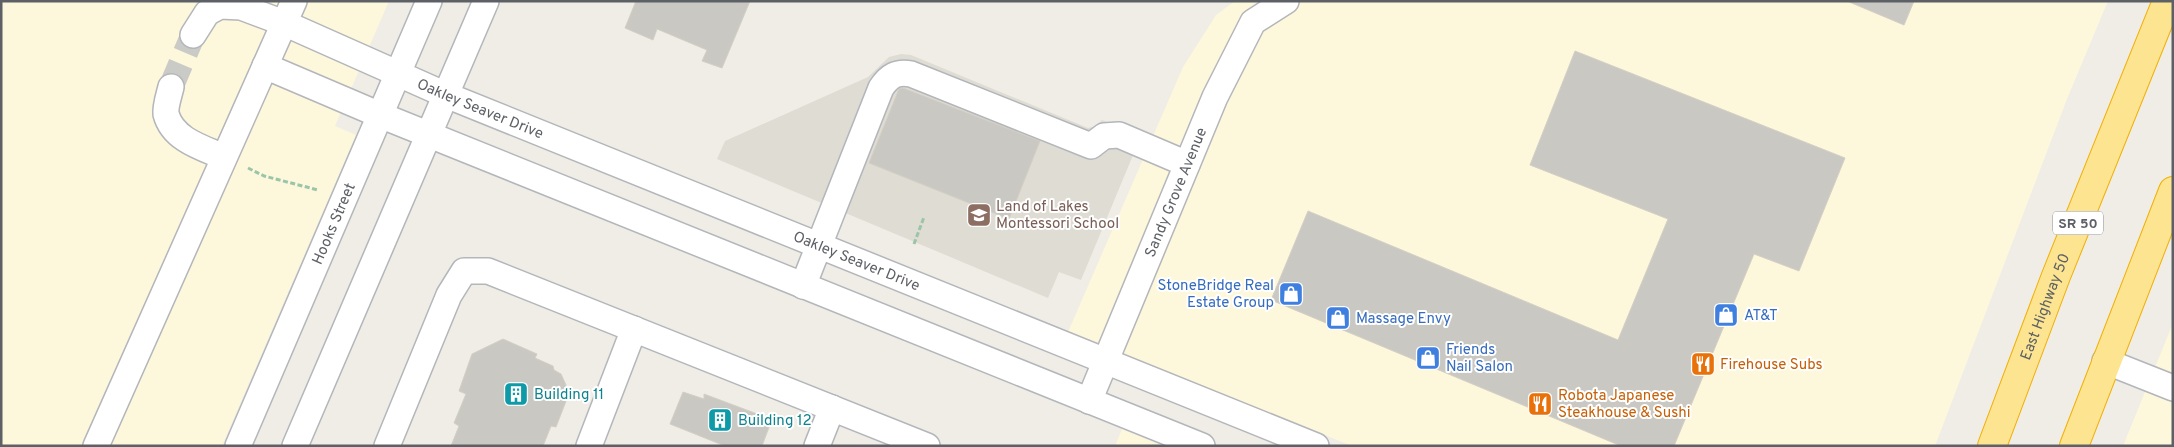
<svg xmlns="http://www.w3.org/2000/svg" width="2174" height="447" font-family="Overpass,sans-serif">
<style>
.commercial{fill:#fdf7dc}
.education{fill:#dfdcd4}
.building{fill:#cac8c3;stroke:#d4cfc4}
.lines{fill:none;stroke-linecap:round;stroke-linejoin:round}
.minor-tunnel{stroke:#cacac6;stroke-width:25;stroke-dasharray:25 12;stroke-linecap:butt}
.minor-casing{stroke:#b3b6ba;stroke-width:28}
.highway-casing{stroke:#f2af03;stroke-width:30}
.path{stroke:#9ac5a8;stroke-width:3;stroke-dasharray:5 2.5;stroke-linecap:butt}
.minor{stroke:#fff;stroke-width:25}
.highway{stroke:#fce490;stroke-width:28}
.labels{text-anchor:middle;stroke-width:4;stroke-linejoin:round;paint-order:stroke}
.shield{fill:#fff;stroke:#8e9094;stroke-width:1}
.shield-label{font-size:14px;font-weight:bold;fill:#5d6166}
.street-label{font-size:15px;fill:#5d6166;stroke:#fff}
.education-label{font-size:15px;fill:#785e54;stroke:#fff;text-anchor:start}
.shop-label{font-size:15px;fill:#366cbe;stroke:#fff;text-anchor:start}
.food-label{font-size:15px;fill:#c56008;stroke:#fff;text-anchor:start}
.culture-label{font-size:15px;fill:#0d838f;stroke:#fff;text-anchor:start}
</style>
<rect width="100%" height="100%" fill="#efede6"/>
<path class="commercial" d="M1,1H389L335,126L356,135L222,446H1Z
M1235,1H2108L2067,99L1935,446H1352L1068,332L1183,67L1216,15Z
M2173,323V446H2123Z
M1122,429L1163,446H1115Z"/>
<path class="education" d="M901,54L911,55L1088,128L1096,126L1102,120L1141,136L1081,280L1059,272L1048,298L717,159L725,141L868,77L889,57Z"/>
<path class="building" d="M636,1H750L722,68L702,61L707,50L657,29L653,40L625,28Z
M1847,1H1914L1904,25Z
M1575,51L1845,158L1799,271L1754,254L1674,446H1621L1271,300L1308,211L1618,340L1668,219L1530,165Z
M903,88L1040,141L1009,219L869,163L899,89Z
M503,339L537,354L535,358L553,366L554,370L561,374L566,385L564,392L568,396L556,427L551,426L543,446H451L459,426L454,423L466,394L459,391L472,354Z
M683,392L704,399V394L768,418L767,421L771,422L762,446H725L670,424Z"/>
<g class="lines">
<path class="minor-tunnel" d="M171,87L193,35"/>
<defs>
<g id="minor">
<path id="s1" d="M193,35L207,13L220,6L241,7L284,23L446,95L1316,446"/>
<path d="M265,66L380,115L1202,446"/>
<path d="M171,87C169,95 165,107 166,114C173,140 203,148 224,157"/>
<path d="M803,286L881,88C889,76 897,71 911,74L1091,146L1104,136L1119,135L1187,164"/>
<path d="M2105,361L2173,388"/>
<path id="s2" d="M1089,401L1215,97L1253,22L1286,1"/>
<path d="M96,446L294,1"/>
<path id="s3" d="M238,446L429,1"/>
<path d="M295,446L486,1"/>
<path d="M387,446L449,295L464,271H488L927,446"/>
<path d="M589,446L634,329"/>
<path d="M817,446L832,408"/>
</g>
<g id="highway">
<path id="s4" d="M1992,446L2056,276L2167,1"/>
<path d="M2074,446L2173,191"/>
</g>
</defs>
<use href="#minor" class="minor-casing"/>
<use href="#highway" class="highway-casing"/>
<path class="path" d="M248,168L264,176L318,190
M914,244L924,217"/>
<use href="#minor" class="minor"/>
<use href="#highway" class="highway"/>
</g>
<defs>
<symbol id="school-square" viewBox="-11 -11 22 22"><rect x="-9" y="-9" width="18" height="18" rx="4" fill="#8d6e63" stroke="#fff"/><path d="M0-5L7-2L0 1L-7-2ZM-4 1L0 2.5L4 1V4Q0 6-4 4Z" fill="#fff"/></symbol>
<symbol id="shop-square" viewBox="-11 -11 22 22"><rect x="-9" y="-9" width="18" height="18" rx="4" fill="#3f7fe0" stroke="#fff"/><path d="M-5-2.5h2.3a2.7 3.5 0 0 1 5.4 0H5L5.5 6h-11ZM-1.5-2.5h3a1.5 2.3 0 0 0-3 0Z" fill="#fff"/></symbol>
<symbol id="restaurant-square" viewBox="-11 -11 22 22"><rect x="-9" y="-9" width="18" height="18" rx="4" fill="#e8710a" stroke="#fff"/><path d="M-5-6h1v4h1v-4h1v4h1v-4h1v5L-1.5 .5V6h-2V.5L-5-1ZM5-6V6H3V1.5H1.5Q1.5-4 5-6Z" fill="#fff"/></symbol>
<symbol id="building-square" viewBox="-11 -11 22 22"><rect x="-9" y="-9" width="18" height="18" rx="4" fill="#0f9aa8" stroke="#fff"/><path d="M-4-6H4V6H1V3H-1V6H-4ZM-2.5-4.3h1.7v1.8h-1.7ZM.8-4.3h1.7v1.8H.8ZM-2.5-1h1.7V.8h-1.7ZM.8-1h1.7V.8H.8Z" fill="#fff"/></symbol>
</defs>
<g fill-rule="evenodd">
<use href="#school-square" x="965" y="201" width="28" height="28"/>
<use href="#shop-square" x="1277" y="280" width="28" height="28"/>
<use href="#shop-square" x="1712" y="301" width="28" height="28"/>
<use href="#shop-square" x="1324" y="304" width="28" height="28"/>
<use href="#shop-square" x="1414" y="344" width="28" height="28"/>
<use href="#restaurant-square" x="1689" y="350" width="28" height="28"/>
<use href="#building-square" x="502" y="380" width="28" height="28"/>
<use href="#restaurant-square" x="1526" y="390" width="28" height="28"/>
<use href="#building-square" x="706" y="406" width="28" height="28"/>
</g>
<g class="labels">
<rect class="shield" x="2053" y="211.5" width="50" height="23" rx="4"/>
<g class="shield-label">
<text x="2078" y="228">SR 50</text>
</g>
<g class="street-label">
<text dy="5" stroke="none"><textPath href="#s1" startOffset="322">Oakley Seaver Drive</textPath></text>
<text dy="5" stroke="none"><textPath href="#s2" startOffset="226">Sandy Grove Avenue</textPath></text>
<text dy="5" stroke="none"><textPath href="#s3" startOffset="242">Hooks Street</textPath></text>
<text dy="5" stroke="none"><textPath href="#s1" startOffset="728">Oakley Seaver Drive</textPath></text>
<text dy="5" stroke="none"><textPath href="#s4" startOffset="149">East Highway 50</textPath></text>
</g>
<g class="education-label">
<text x="996" y="211">Land of Lakes<tspan x="996" dy="17">Montessori School</tspan></text>
</g>
<g class="shop-label">
<text x="1274" y="290" text-anchor="end">StoneBridge Real<tspan x="1274" dy="17">Estate Group</tspan></text>
<text x="1744" y="320">AT&amp;T</text>
<text x="1356" y="323">Massage Envy</text>
<text x="1446" y="354">Friends<tspan x="1446" dy="17">Nail Salon</tspan></text>
</g>
<g class="food-label">
<text x="1720" y="369">Firehouse Subs</text>
<text x="1558" y="400">Robota Japanese<tspan x="1558" dy="17">Steakhouse &amp; Sushi</tspan></text>
</g>
<g class="culture-label">
<text x="534" y="399">Building 11</text>
<text x="738" y="425">Building 12</text>
</g>
</g>
<rect width="2174" height="447" fill="none" stroke="#5d6166" stroke-width="5"/>
</svg>
